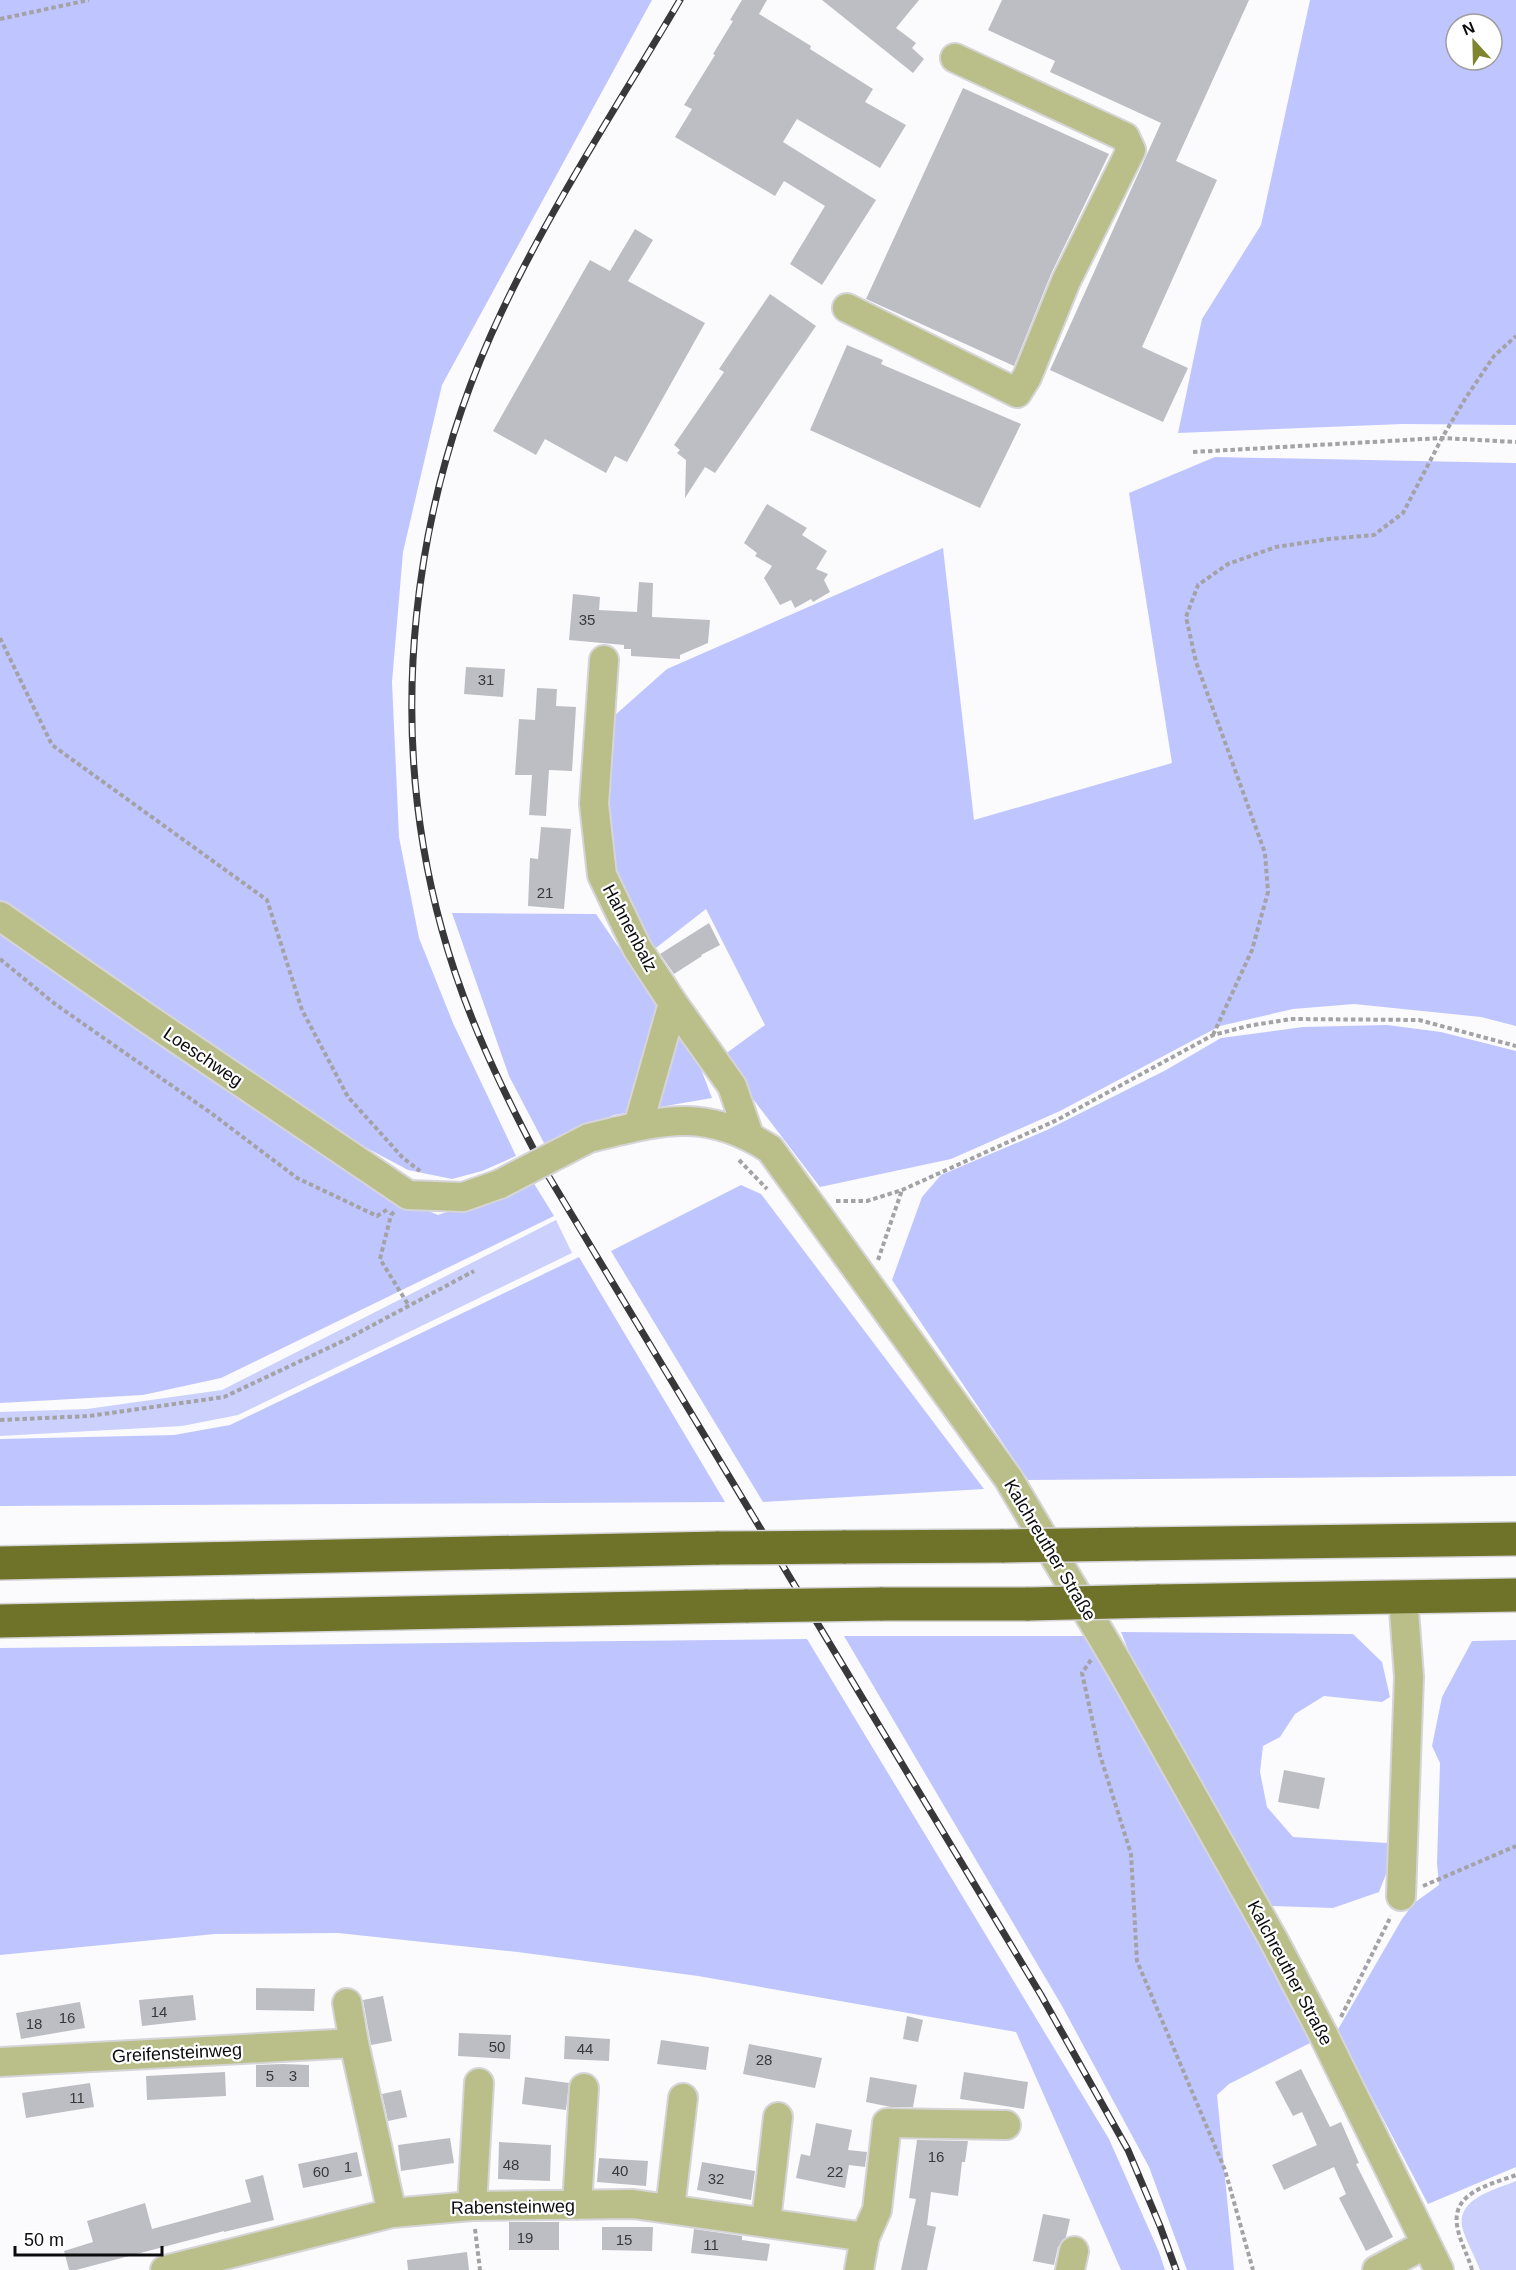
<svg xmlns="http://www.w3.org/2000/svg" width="1516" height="2270" font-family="Helvetica,sans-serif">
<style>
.green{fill:#cbd0fd}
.forest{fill:#bfc5ff;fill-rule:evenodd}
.building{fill:#bdbec4}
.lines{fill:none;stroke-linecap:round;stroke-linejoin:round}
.minor-casing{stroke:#d5d5d8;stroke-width:32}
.highway-casing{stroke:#d5d5d8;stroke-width:36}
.path{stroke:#a3a3a6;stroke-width:4;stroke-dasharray:4.5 3;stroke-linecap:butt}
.minor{stroke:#babf89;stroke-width:28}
.highway{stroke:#6f732a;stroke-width:33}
.rail-casing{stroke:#38383a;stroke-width:7}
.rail{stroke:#fff;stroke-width:4.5;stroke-dasharray:14;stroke-linecap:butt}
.minor-bridge-casing{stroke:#d5d5d8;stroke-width:32;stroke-linecap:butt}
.highway-bridge-casing{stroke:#d5d5d8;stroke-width:36;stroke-linecap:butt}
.minor-bridge{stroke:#babf89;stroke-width:28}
.highway-bridge{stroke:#6f732a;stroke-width:33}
.labels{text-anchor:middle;stroke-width:4.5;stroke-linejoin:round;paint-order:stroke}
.number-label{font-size:15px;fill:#38383c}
.street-label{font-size:18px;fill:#0c0c0e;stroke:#fff}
</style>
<rect width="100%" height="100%" fill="#fbfbfe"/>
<path class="green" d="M556,1220L572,1253L238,1415L182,1426L0,1436V1412L87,1409L222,1390Z
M1516,2181V2270H1480C1475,2256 1465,2240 1462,2226C1457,2198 1497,2189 1516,2181Z"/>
<path class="forest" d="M0,0H652L442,385L403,552L392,682L399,837L419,938L453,1023L516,1156L482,1171L452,1179L408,1170L348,1138L176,1025L0,901Z
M1310,0H1516V425L1403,424L1178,433L1202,319L1261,225ZM1456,24H1492V60H1456Z
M1215,457L1516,463V1026L1481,1017L1354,1004L1293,1009L1220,1026L1060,1111L951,1159L820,1187L721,1057L765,1025L706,909L652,951L614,886L604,837L614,716L667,669L943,548L974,820L1172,763L1129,493Z
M452,913L596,914L701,1069L712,1098L614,1115L544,1143L509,1076Z
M0,930L375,1189L438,1215L533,1182L554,1216L221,1378L143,1395L0,1403Z
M1387,1025L1441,1032L1516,1051V1476L1028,1480L892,1280L922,1197L941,1175L1047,1130L1166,1070L1221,1038L1303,1027Z
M741,1185L761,1194L984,1489L763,1502L611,1251Z
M579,1257L725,1502L0,1506V1439L174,1435L230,1425Z
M1121,1632L1353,1634L1382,1662L1390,1697L1382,1702L1324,1696L1295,1714L1280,1737L1263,1746L1260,1772L1267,1807L1293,1837L1387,1843L1388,1869L1379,1892L1333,1908L1272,1906L1129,1652Z
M844,1636H1084L1261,1943L1314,2041L1229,2084L1217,2095L1234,2270H1187L1149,2167L1062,2006Z
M807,1639L1109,2139L1159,2252L1165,2270H1121L1016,2032L698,1976L518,1952L338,1933L215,1934L0,1955V1648Z
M1516,1640V2167L1428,2204L1337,2031L1402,1919L1414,1903L1439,1885L1437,1863L1440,1763L1432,1746L1442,1697L1472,1641Z"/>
<path class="building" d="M742,0H767L759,14L811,46L810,49L873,89L865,102L906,125L880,168L797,119L783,142L876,200L822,285L790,264L825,206L784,181L775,196L675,137L692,109L684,105L715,55L713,54L733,21L730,20Z
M822,0H919L896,28L916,43L912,48L924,59L913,73Z
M1002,0H1249L1176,161L1217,180L1142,347L1188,368L1163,422L1050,370L1161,123L1050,72L1055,61L988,30Z
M963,88L1109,154L1051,274L1014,366L866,299Z
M635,229L653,240L628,281L705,323L627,462L615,456L606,473L545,439L536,455L493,431L590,260L610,271Z
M770,294L816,326L715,473L705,467L685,498L686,460L677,453L680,450L674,445L724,372L719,369Z
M847,345L883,360L881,364L1021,424L980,508L810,430Z
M767,504L807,528L802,535L827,551L816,569L828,574L824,580L830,592L813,602L811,599L795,608L791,600L780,605L764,578L772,566L755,556L757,553L744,543Z
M639,582L653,583L652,617L710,620L708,643L680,655V659L631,656V649H624V645L569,640L573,594L600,597L599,610L637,612Z
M466,667L505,669L503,697L464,694Z
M537,688L557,689L556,706L576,707L572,771L549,770L546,816L529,815L532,775H515L519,719L535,720Z
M541,827L571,829L564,909L528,906L530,858L538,859Z
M709,923L720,945L701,955L702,956L674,974L660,954Z
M1284,1770L1325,1778L1319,1809L1278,1802Z
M256,1988L315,1989L314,2011L256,2010Z
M193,1995L196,2020L142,2026L139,2000Z
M383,1996L392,2041L371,2045L363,2000Z
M80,2002L85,2028L21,2039L16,2013Z
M907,2016L923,2020L918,2042L903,2039Z
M459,2033L511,2035L510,2059L458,2056Z
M565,2036L610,2039L609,2061L564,2059Z
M661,2040L709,2047L706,2070L657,2064Z
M749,2044L822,2058L815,2088L743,2074Z
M283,2064L309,2065V2087H256V2065Z
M1301,2069L1330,2127L1341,2122L1359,2163L1356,2164L1393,2237L1366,2251L1339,2198L1346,2194L1334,2167L1284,2190L1272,2165L1317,2145L1302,2112L1293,2116L1275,2082Z
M225,2072L226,2096L147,2100L146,2076Z
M964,2072L1028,2082L1024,2109L960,2099Z
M525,2077L569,2083L566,2110L522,2104Z
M870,2077L917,2085L913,2107H891L866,2102Z
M90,2083L94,2107L26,2118L22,2093Z
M401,2090L407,2117L388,2121L382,2094Z
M816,2123L852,2130L848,2150L867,2152L865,2167L849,2165L845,2188L796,2178L801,2154L810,2156Z
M450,2138L454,2163L401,2171L398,2145Z
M917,2140L968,2141L965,2162H962L958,2196L931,2192L927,2225L936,2227L927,2270H901L916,2199L909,2198Z
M499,2142L551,2145L550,2181L498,2179Z
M357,2152L362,2176L303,2188L298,2164Z
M599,2158L648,2161L646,2186L597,2182Z
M702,2162L755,2171L751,2200L697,2190Z
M263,2175L274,2220L224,2232V2231L76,2270H69L64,2251L93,2242L87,2221L145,2203L152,2229L251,2202L245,2180Z
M1043,2214L1070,2219L1066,2237L1058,2247L1054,2265L1033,2261Z
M509,2222H559V2250H509Z
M602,2227H653L652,2251L602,2250Z
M694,2229L742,2236V2240L770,2244L767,2261L691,2253Z
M467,2252L469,2270H408L407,2260Z"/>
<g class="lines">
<defs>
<path id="minor" d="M847,308L1017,393L1027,377L1066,281L1131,150L1125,137L955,58
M604,660L594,804L602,875L637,948L673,1003L732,1086L749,1135
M0,916L145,1017L408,1195L463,1197L500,1184
M638,1126L673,1003
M589,1138C660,1121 704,1106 770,1149L1008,1478L1120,1667L1273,1939L1323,2034L1439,2270
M1401,1896L1409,1677L1403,1597
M347,2003L354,2043
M0,2062L354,2043L392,2213
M577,2205L584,2088
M472,2206L479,2083
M670,2209L683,2098
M766,2221L778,2117
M865,2237L877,2210L887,2123L1006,2125
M165,2270L392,2213L472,2206L633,2204L865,2237L859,2270
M1070,2270L1074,2251
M1377,2270L1426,2244"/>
<path id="highway" d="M1135,1544L1516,1539
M843,1547L1004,1546
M0,1563L719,1548
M1157,1601L1516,1595
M880,1604H1029
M0,1621L748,1606"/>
</defs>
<use href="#minor" class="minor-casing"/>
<use href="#highway" class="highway-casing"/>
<path class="path" d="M0,19L89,0
M1193,452L1442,438L1516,442
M0,638L52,745L267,900L302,1010L348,1097L403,1158L420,1171
M0,959L55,1004L211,1113L297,1178L377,1216L388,1209
M1213,1035L1252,950L1268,892L1265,853L1196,662L1186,617L1198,585L1228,564L1276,547L1329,539L1374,535L1403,513L1442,438L1465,399L1494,356L1516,336
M739,1160L767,1189
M836,1201H867L902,1190L1057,1120L1213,1035L1248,1026L1291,1019L1419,1020L1516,1046
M394,1212L391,1215L380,1259L409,1306
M878,1260L902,1190
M0,1420L89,1416L224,1397L343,1341L474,1271
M1091,1660L1082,1673L1100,1755L1131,1854L1137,1961L1225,2170L1253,2270
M1423,1886L1516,1846
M1341,2017L1391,1916
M475,2229L480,2270
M1472,2270C1468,2255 1459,2240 1457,2225C1452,2191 1493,2184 1516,2175"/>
<use href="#minor" class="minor"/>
<use href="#highway" class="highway"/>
<defs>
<path id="rail" d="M680,0C620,102 553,203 502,311C411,502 385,725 442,930C465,1014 502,1090 543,1167L1041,1995L1128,2150L1160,2226L1176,2270"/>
</defs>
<use href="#rail" class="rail-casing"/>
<use href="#rail" class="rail"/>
<defs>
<path id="minor-bridge" d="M500,1184L589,1138"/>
<path id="highway-bridge" d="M1004,1546L1135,1544
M719,1548L843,1547
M1029,1604L1157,1601
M748,1606L880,1604"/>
</defs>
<use href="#minor-bridge" class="minor-bridge-casing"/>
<use href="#highway-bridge" class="highway-bridge-casing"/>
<use href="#minor-bridge" class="minor-bridge"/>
<use href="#highway-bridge" class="highway-bridge"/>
</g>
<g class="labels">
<g class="number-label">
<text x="587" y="625">35</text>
<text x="486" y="685">31</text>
<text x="545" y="898">21</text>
<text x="159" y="2017">14</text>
<text x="67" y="2023">16</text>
<text x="34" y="2029">18</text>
<text x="497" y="2052">50</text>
<text x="585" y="2054">44</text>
<text x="764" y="2065">28</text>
<text x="270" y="2081">5</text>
<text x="293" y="2081">3</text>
<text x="77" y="2103">11</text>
<text x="936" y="2162">16</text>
<text x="511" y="2170">48</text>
<text x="348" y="2172">1</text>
<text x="620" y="2176">40</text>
<text x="321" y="2177">60</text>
<text x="835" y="2177">22</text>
<text x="716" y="2184">32</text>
<text x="525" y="2243">19</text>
<text x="624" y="2245">15</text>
<text x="711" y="2250">11</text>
</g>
<g class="street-label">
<text transform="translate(630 928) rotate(62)" y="6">Hahnenbalz</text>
<text transform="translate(203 1057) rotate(34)" y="6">Loeschweg</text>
<text transform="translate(1050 1550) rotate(59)" y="6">Kalchreuther Straße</text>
<text transform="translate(1290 1973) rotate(62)" y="6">Kalchreuther Straße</text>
<text transform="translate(177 2053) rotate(-3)" y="6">Greifensteinweg</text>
<text transform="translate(513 2207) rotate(-1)" y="6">Rabensteinweg</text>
</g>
</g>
<g transform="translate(1474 42) rotate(338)"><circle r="28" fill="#ffffff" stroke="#9e9e9f" stroke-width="1.5"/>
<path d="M0-4.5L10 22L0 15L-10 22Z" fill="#7f842e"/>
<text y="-9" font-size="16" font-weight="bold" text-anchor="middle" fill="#0c0c0e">N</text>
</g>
<path d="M15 2246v9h147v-9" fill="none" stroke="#0c0c0e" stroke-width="3"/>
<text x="24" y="2246" font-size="18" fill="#0c0c0e" stroke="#ffffff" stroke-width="4.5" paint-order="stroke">50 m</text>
</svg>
